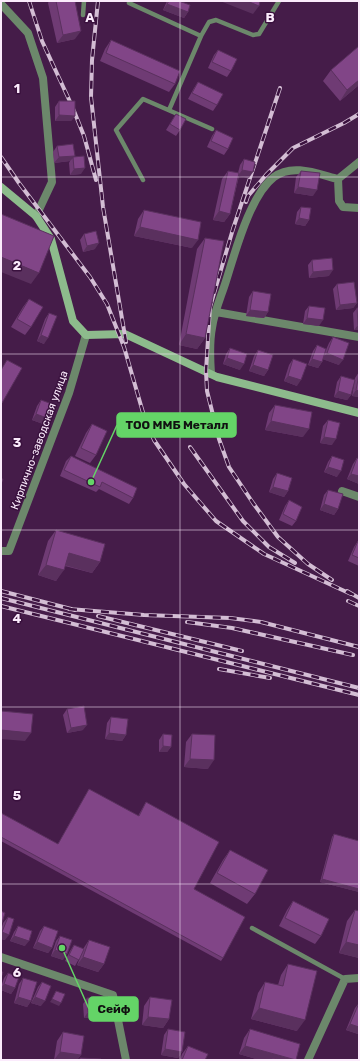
<svg xmlns="http://www.w3.org/2000/svg" width="360" height="1061" font-family="Rubik,sans-serif">
<style>
.lines{fill:none;stroke-linecap:round;stroke-linejoin:round}
.lane{stroke:#6c886b;stroke-width:4.5}
.street{stroke:#6c886b;stroke-width:8}
.secondary{stroke:#8dbb8c;stroke-width:8}
.rail-casing{stroke:#d3bdd4;stroke-width:4}
.rail{stroke:#3a113e;stroke-width:2.5;stroke-dasharray:8;stroke-linecap:butt}
.wall{fill:#6f3b74}
.shaded-wall{fill:#5a305e}
.building{fill:#814587;stroke:#5a305e}
.grid{fill:none;stroke:#fbebfc;stroke-width:1;stroke-opacity:0.55}
.labels{text-anchor:middle;stroke-width:3;stroke-linejoin:round;paint-order:stroke}
.street-label{font-size:11px;fill:#fbebfc;stroke:#3a113e}
.grid-label{font-size:13px;text-anchor:middle;font-weight:bold;fill:#fbebfc;stroke:#3a113e;stroke-width:3;stroke-linejoin:round;paint-order:stroke}
.leader{fill:none;stroke:#64d467;stroke-width:1.5}
.callout-dot{fill:#64d467;stroke:#3a113e;stroke-width:1.5}
.callout{fill:#64d467;stroke:#64d467;stroke-width:1.5}
.callout-label{font-size:12px;text-anchor:middle;font-weight:bold;fill:#111}
</style>
<rect width="100%" height="100%" fill="#451c49"/>
<g class="lines">
<path class="lane" d="M129,3L201,36
M83,15L84,1
M169,110L201,36L209,22L216,20L253,35L259,34L279,1
M143,180L116,130L143,99L212,129
M252,928L345,979"/>
<path class="street" d="M1,4L28,33L43,78L52,182L36,216
M359,162L338,179L339,201L343,207L359,208
M216,312L359,337
M211,374C210,359 209,343 212,328C214,312 221,297 226,281C235,253 250,195 274,177C292,163 318,174 338,179
M342,491L359,497
M1,551H9L69,393L86,335
M1,957L113,995L126,1060
M308,1060L345,979L359,978"/>
<path class="secondary" d="M1,187L36,216L51,239L73,321L86,335L125,334L217,377L359,413"/>
<defs>
<path id="rail" d="M29,1L42,41L72,106L84,136L96,180
M98,1L92,60L91,97L103,207L126,342
M280,88L233,229L210,307L206,371L207,391L219,439L229,467L253,503L278,537L308,564L332,580
M1,157L19,183L90,277L107,304L124,347L144,416L154,440L184,484L216,521L264,554L351,594
M246,202L248,196L266,175L293,148L344,123L359,114
M190,447L243,521L269,547L295,563
M1,591L75,610
M347,591L359,598
M1,598L359,688
M348,601L359,606
M1,606L359,695
M69,609L144,615L230,618L261,622L359,647
M98,616L242,651
M187,622L232,628L353,655
M219,669L270,678"/>
</defs>
<use href="#rail" class="rail-casing"/>
<use href="#rail" class="rail"/>
</g>
<path class="wall" d="M49,1H75V39L57,43L48,3Z
M167,1H179L188,12L184,18L163,10Z
M111,40L175,84L169,92L100,61L105,49Z
M218,50L231,71L227,77L208,68L214,55Z
M331,70L359,85L340,101L323,81Z
M198,82L217,105L213,111L188,99L194,88Z
M59,101L75,116L71,121H55V107Z
M176,114L180,130L176,136L166,130Z
M216,130L228,149L224,155L207,147L212,136Z
M57,146L75,156L73,157L81,174L70,175L69,163L70,161L54,163L53,152Z
M244,159L249,178L239,176L230,214L224,222L213,220L222,179L228,171L238,173L240,165Z
M301,171L313,196L294,193L296,177Z
M301,207L309,220L305,226L295,224L297,212Z
M144,210L192,248L134,236L138,219Z
M84,234L95,249L83,252L80,240Z
M205,238V338L197,349L179,345L197,249Z
M312,260L329,276L309,278L308,265Z
M337,284L357,303L353,308L336,310L333,289Z
M253,291L268,312L264,318L246,316L249,297Z
M29,299L31,327L25,335L11,327L23,307Z
M309,306L319,326L303,324L305,311Z
M357,308L359,330H354L353,313Z
M49,313L44,344L37,341L45,319Z
M333,337L339,365L323,359L322,362L318,368L308,365L313,351L317,345L325,352L329,343Z
M230,348L240,370L223,364L226,354Z
M258,350L268,370L264,376L249,371L254,356Z
M293,359L297,386L284,381L289,365Z
M359,372V397L352,396L355,378Z
M341,376L351,395L347,400L334,397L337,382Z
M41,400L50,419L46,425L32,420L37,406Z
M275,405L303,437L265,430L269,413Z
M328,420L332,445L320,443L323,426Z
M92,424L96,455L90,463L75,456L86,433Z
M71,456L133,498L129,504L99,489L96,492L60,476L66,461Z
M332,456L337,477L324,472L328,462Z
M357,458L359,484L347,479L353,464Z
M277,473L288,491L284,497L269,492L273,479Z
M328,490L338,509L334,515L320,510L324,495Z
M289,500L296,521L292,526L279,520L285,506Z
M56,530L100,562L92,573L65,566L56,581L38,575L48,541Z
M358,541H359V566L348,561L354,547Z
M67,709L83,730L67,733L63,715Z
M111,717L126,735L122,741L105,739L107,723Z
M163,734L171,747L167,752H159V740Z
M192,734L208,769L184,767L186,742Z
M89,789L138,816L146,802L194,889L223,958L221,961L1,841V813L58,844Z
M334,834L359,841V892L320,882L332,837Z
M230,850L255,894L247,904L210,883L223,860Z
M293,901L321,936L315,944L279,926L287,910Z
M355,910L359,958L339,953L347,921Z
M8,917L5,940L1,939V930L3,923Z
M18,926L25,946L10,941L14,932Z
M44,926L52,948L48,953L33,948L40,931Z
M60,936L63,960L51,956L56,941Z
M89,940L104,964L98,972L77,965L81,955L75,966L65,961L70,951L74,945L83,949Z
M288,964L297,1031L251,1019L258,993L265,982L278,985L281,975Z
M8,973L15,988L11,994L1,990V987L4,978Z
M23,978L31,1001L27,1007L14,1003L19,984Z
M42,982L41,1006L31,1003L38,987Z
M150,997L169,1019L163,1028L142,1025L144,1006Z
M87,998L104,1017L84,1018L83,1004Z
M359,1003L358,1034L346,1030L355,1008Z
M168,1029L182,1052L178,1058L161,1055L164,1035Z
M250,1029L296,1060H259L239,1054L244,1038Z
M63,1032L81,1055L77,1060H54L57,1041Z
M188,1046L205,1060H180L182,1054Z"/>
<path class="shaded-wall" d="M220,1H247L259,6L253,14Z
M167,4L188,12L184,18L163,10Z
M81,31L75,39L57,43L63,35Z
M359,80V85L340,101L347,90Z
M59,115L75,116L71,121H55Z
M75,156L70,161L54,163L59,157Z
M85,168L81,174L70,175L74,169Z
M242,170L253,172L249,178L238,176Z
M298,187L317,190L313,196L294,193Z
M219,211L230,214L224,222L213,220Z
M299,218L309,220L305,226L295,224Z
M140,227L198,240L192,248L134,236Z
M99,243L95,249L83,252L87,246Z
M1,257L39,273L31,284L1,272Z
M333,270L329,276L309,278L313,272Z
M357,303L353,308L336,310L340,305Z
M250,310L268,312L264,318L246,316Z
M307,318L323,320L319,326L303,324Z
M358,325H359V330H354Z
M186,334L205,338L197,349L179,345Z
M41,335L48,338L44,344L37,341Z
M327,353L343,360L339,365L322,359Z
M227,358L244,364L240,370L223,364Z
M312,359L322,362L318,368L308,365Z
M253,365L268,370L264,376L249,371Z
M288,376L301,380L297,386L284,381Z
M356,390L359,391V397L352,396Z
M338,391L351,395L347,400L334,397Z
M36,414L50,419L46,425L32,420Z
M271,421L309,429L303,437L265,430Z
M324,437L336,439L332,445L320,443Z
M328,467L341,471L337,477L324,472Z
M351,474L359,476V484L347,479Z
M273,487L288,491L284,497L269,492Z
M324,504L338,509L334,515L320,510Z
M69,553L100,562L92,573L61,564Z
M46,565L64,570L56,581L38,575Z
M87,725L83,730L67,733L71,728Z
M1,730L31,733L25,741L1,739Z
M109,733L126,735L122,741L105,739Z
M163,746L171,747L167,752H159Z
M190,759L214,760L208,769L184,767Z
M322,879L359,889V892L320,882Z
M2,932L9,935L5,940L1,939V934Z
M14,936L29,941L25,946L10,941Z
M37,942L52,948L48,953L33,948Z
M346,942L359,945V958L339,953Z
M55,950L67,954L63,960L51,956Z
M83,957L104,964L98,972L77,965Z
M4,984L15,988L11,994L1,990V988Z
M18,997L31,1001L27,1007L14,1003Z
M35,997L45,1001L41,1006L31,1003Z
M52,999L61,1003L59,1006L50,1002Z
M259,1008L305,1020L297,1031L251,1019Z
M108,1011L104,1017L84,1018L88,1012Z
M148,1017L169,1019L163,1028L142,1025Z
M350,1024L359,1027V1032L358,1034L346,1030Z
M245,1046L295,1060H273V1058L271,1060H259L239,1054Z
M165,1049L182,1052L178,1058L161,1055Z
M60,1052L81,1055L77,1060H54Z"/>
<path class="building" d="M56,1H75L81,31L63,35Z
M169,1H179L190,5L188,12L167,4Z
M247,1H260L259,6Z
M111,40L180,71L175,84L106,53Z
M359,46V80L347,90L331,70Z
M218,50L237,59L231,71L212,62Z
M198,82L223,94L217,105L192,93Z
M59,101H75V116L59,115Z
M176,114L186,119L180,130L170,124Z
M216,130L233,138L228,149L211,141Z
M73,144L75,156L59,157L57,146Z
M84,156L85,168L74,169L73,157Z
M244,159L255,162L253,172L242,170Z
M228,171L239,173L230,214L219,211Z
M301,171L320,173L317,190L298,187Z
M301,207L311,208L309,220L299,218Z
M144,210L201,222L198,240L140,227Z
M1,214L54,236L39,273L1,257Z
M96,231L99,243L87,246L84,234Z
M205,238L224,241L205,338L186,334Z
M332,258L333,270L313,272L312,260Z
M354,282L357,303L340,305L337,284Z
M253,291L271,294L268,312L250,310Z
M29,299L43,307L31,327L17,319Z
M309,306L325,308L323,320L307,318Z
M357,308H359V325H358Z
M49,313L57,316L48,338L41,335Z
M333,337L349,343L343,360L327,353Z
M317,345L326,349L322,362L312,359Z
M230,348L247,354L244,364L227,358Z
M258,350L273,355L268,370L253,365Z
M293,359L307,364L301,380L288,376Z
M7,360L22,368L2,403H1V370Z
M359,374V391L356,390Z
M341,376L355,380L351,395L338,391Z
M41,400L55,405L50,419L36,414Z
M275,405L312,412L309,429L271,421Z
M328,420L340,423L336,439L324,437Z
M92,424L107,431L96,455L81,448Z
M71,456L137,488L133,498L102,482L100,487L64,470Z
M332,456L344,460L341,471L328,467Z
M357,458L359,459V476L351,474Z
M277,473L292,478L288,491L273,487Z
M1,479H3L1,484Z
M328,490L343,494L338,509L324,504Z
M289,500L302,507L296,521L283,514Z
M56,530L105,544L100,562L69,553L64,570L46,565Z
M358,541H359V558L352,555Z
M84,706L87,725L71,728L67,709Z
M1,711L33,714L31,733L1,730Z
M111,717L128,719L126,735L109,733Z
M163,734L172,735L171,747L163,746Z
M192,734L215,735L214,760L190,759Z
M89,789L139,816L146,802L219,842L194,889L245,917L223,958L1,837V813L58,844Z
M334,834L359,841V889L322,879Z
M230,850L268,870L255,894L217,873Z
M293,901L329,919L321,936L285,918Z
M355,910L359,911V945L346,942Z
M1,911L5,913L1,926Z
M8,917L14,919L9,935L2,932Z
M18,926L32,931L29,941L14,936Z
M44,926L58,931L52,948L37,942Z
M60,936L72,940L67,954L55,950Z
M89,940L110,947L104,964L83,957Z
M74,945L84,949L79,960L69,955Z
M288,964L317,971L305,1020L259,1008L265,982L283,986Z
M1,972H3L1,978Z
M8,973L19,977L15,988L4,984Z
M23,978L37,982L31,1001L18,997Z
M42,982L51,986L45,1001L35,997Z
M56,991L65,994L61,1003L52,999Z
M108,997V1011L88,1012L87,998Z
M150,997L172,1000L169,1019L148,1017Z
M359,1003V1027L350,1024Z
M168,1029L185,1032L182,1052L165,1049Z
M250,1029L300,1044L296,1060L245,1046Z
M63,1032L84,1036L81,1055L60,1052Z
M188,1046L208,1054L205,1060H182Z
M80,1058L101,1059V1060H80Z
M273,1058L282,1060H273Z"/>
<path class="grid" d="M180,1V1060M1,177H359M1,354H359M1,530H359M1,707H359M1,884H359"/>
<g class="labels">
<g class="street-label">
<text transform="translate(39 440) rotate(-70)" y="4">Кирпично-заводская улица</text>
</g>
</g>
<g class="grid-label">
<text x="90" y="22">A</text>
<text x="270" y="22">B</text>
<text x="17" y="93">1</text>
<text x="17" y="270">2</text>
<text x="17" y="447">3</text>
<text x="17" y="623">4</text>
<text x="17" y="800">5</text>
<text x="17" y="977">6</text>
</g>
<path class="leader" d="M91 482L117 425M62 948L89 1009"/>
<g class="callout-dot">
<circle cx="91" cy="482" r="4"/>
<circle cx="62" cy="948" r="4"/>
</g>
<g class="callout">
<rect x="117" y="413" width="119" height="24" rx="4"/>
<rect x="89" y="997" width="49" height="24" rx="4"/>
</g>
<g class="callout-label">
<text x="177" y="429">ТОО ММБ Металл</text>
<text x="114" y="1013">Сейф</text>
</g>
<rect width="360" height="1061" fill="none" stroke="#fbebfc" stroke-width="4"/>
</svg>
